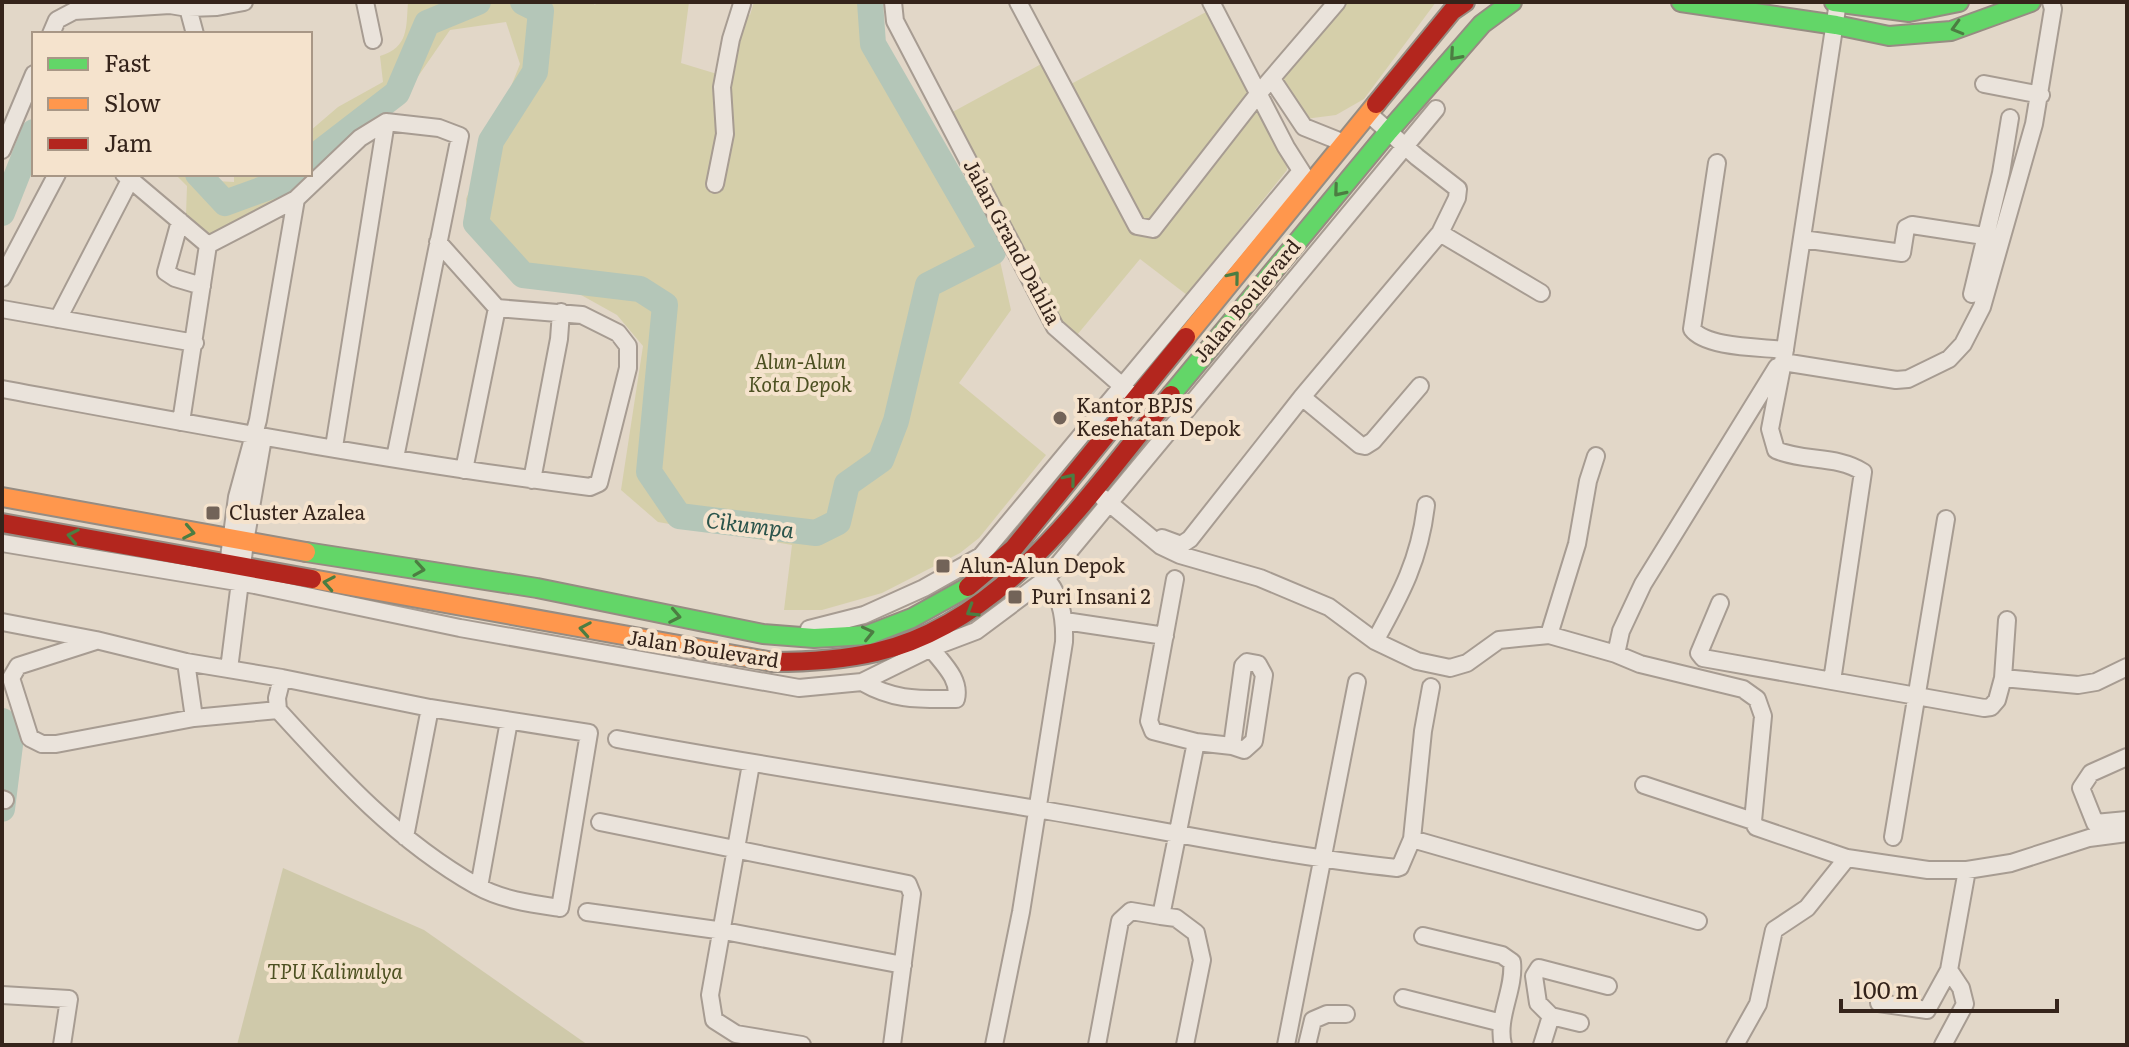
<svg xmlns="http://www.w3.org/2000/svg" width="2129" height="1047" font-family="Literata,serif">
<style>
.green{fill:#d5cfaa}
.cemetery{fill:#cfc9aa}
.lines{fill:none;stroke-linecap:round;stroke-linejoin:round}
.river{stroke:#b4c6b8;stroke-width:26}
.street-casing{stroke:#a79c92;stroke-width:20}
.fast-casing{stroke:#968c82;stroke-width:22}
.slow-casing{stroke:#968c82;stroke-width:22}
.jam-casing{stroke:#968c82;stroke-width:22}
.street{stroke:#eae3db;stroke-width:16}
.fast{stroke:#63d668;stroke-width:18}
.slow{stroke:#ff974d;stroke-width:18}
.jam{stroke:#b3261e;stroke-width:18}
.oneway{stroke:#4c7d42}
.poi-dot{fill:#726358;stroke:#f5e3cd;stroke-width:3}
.labels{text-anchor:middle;stroke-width:8;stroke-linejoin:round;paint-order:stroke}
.street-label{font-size:20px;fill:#35241b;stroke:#f5e3cd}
.park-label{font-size:20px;font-style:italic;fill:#4d5122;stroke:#f5e3cd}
.poi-label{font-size:20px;fill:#35241b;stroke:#f5e3cd;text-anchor:start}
.water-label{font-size:22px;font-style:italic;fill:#2b544b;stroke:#f5e3cd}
</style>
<rect width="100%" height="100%" fill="#e2d7c8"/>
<path class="green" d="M408,2H592L595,5L597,2H689L681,63L717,74L736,11L750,15L754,2H873L877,44L919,130L937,145L998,252L1011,310L959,383L1046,455L979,538L960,553L882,593L822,610H784L792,545L658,522L621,490L643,346L617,315L470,233L466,199L520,64L506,22L450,30L410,88L293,194L211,236L186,215L187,186L175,174H197L198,180L234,182V174H310V131L338,107L383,82L380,56C409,47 406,28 408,2Z
M1345,2H1436L1364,99L1336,115L1305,119L1280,79Z
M1208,11L1286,156L1287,170L1187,295L1140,259L1077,335L1061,324L947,115L1056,56L1071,84Z"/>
<path class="cemetery" d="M283,868L424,930L588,1045H237Z"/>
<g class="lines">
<path class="river" d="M523,2L541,11L535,72L491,141L476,223L523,275L640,289L665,305L649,472L679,516L816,533L838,522L847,484L881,460L896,421L928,285L993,252L873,44L870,2
M310,160L397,93L427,23L478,2
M198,174L225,203L280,183L292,174
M2,213L34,132
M2,721L10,745L2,809"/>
<defs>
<path id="street" d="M365,2L373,40
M893,2L895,21L1055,327L1129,392
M1018,2L1137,226L1153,229L1259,93L1337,2
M1211,2L1286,147L1307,180
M1838,2L1783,362L1770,429L1776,450C1804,462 1837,455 1863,472L1832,681L1984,708L1991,707L1997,700L2003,678L2078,685L2096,682L2127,667
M188,8L195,34
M51,34L57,20L74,11L170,5L188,8L217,7L244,2
M1272,79L1304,127L1344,143
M1984,84L2041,95
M2,150L34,74
M1717,163L1692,329C1706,348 1761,347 1785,350
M124,174L208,245
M715,184L725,134L722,87L731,39L742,4
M180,221L166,272L175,278L202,286
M1440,233L1541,293
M1802,239L1902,253L1906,228L1912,225L1984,236
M208,245L296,199L360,138L386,122L439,128L460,136L395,458
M2,278L57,174
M1972,294L2001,173L2010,118
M2,309L195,343
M58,319L130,180
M1783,362L1896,380L1908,379L1949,359L1963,344L1982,307L2034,124L2053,9L2051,2
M2,389C197,425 393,462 590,487L599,483L628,368V346L618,333L582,315L497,308L438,242
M1302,397L1360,445L1365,446L1373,441L1420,386
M181,422L208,245
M334,447L386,122
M464,470L497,308
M532,480L559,339L561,312
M1103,498L1161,546L1180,555L1260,578L1329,607L1375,641L1417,661L1450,668L1467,663L1499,640L1549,635L1616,654L1640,664L1743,689L1757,699L1763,716L1753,821L1756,827L1847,858L1928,870H1967L2011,863L2089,838L2127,833
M1162,538L1181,545L1190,539L1302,397L1440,233L1457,198L1458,189L1417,157L1369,114
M2,543L255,585L460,628L799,688L862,682L931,648L976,631L1047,578L1436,109
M228,565L237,497L258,420L296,199
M1175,579L1149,721L1153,731L1196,742
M1720,603L1699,653L1703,658L1832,681
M1065,621L1165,636
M2,622L96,640L186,662L282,678L430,708L589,733L560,908C533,904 502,900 477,886C397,841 339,777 278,710L277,698L282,678
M809,629L864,615L924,588L981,556L1301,171
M1549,635L1577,544L1588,481L1596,456
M96,641L18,666L11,678L30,738L42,744H56L194,718L186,662
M1375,641C1401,594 1420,559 1426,505
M1616,654L1621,631L1643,584L1777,367
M229,669L245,542L263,438
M2003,678L2007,620
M862,682C895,701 919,699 956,699C961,679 942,663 931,648
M194,718L278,710
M617,739C757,765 897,786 1037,809C1157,829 1276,855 1397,868L1400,867L1412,839L1423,731L1431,687
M2127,757L2091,773L2081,788L2095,823L2127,820
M751,764L710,995L714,1020L736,1034L802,1045
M1644,785L1753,821
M2,799L5,800
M600,822L908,884L912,894L892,1045
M405,837L430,708
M1893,837L1946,519
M1412,839L1698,921
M479,887L509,721
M587,912L724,931L903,965
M1161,916L1176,918L1196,933L1202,960L1185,1045
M1423,936L1502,955L1512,962C1515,990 1496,1017 1503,1045
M2,995L69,999L62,1045
M1403,998L1502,1023
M1879,1003L1927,1010L1949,970L1967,870
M1551,1016L1580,1023
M994,1045L1021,912L1064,642C1065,614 1060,593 1041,572
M1097,1045L1120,921L1131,911L1161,916L1196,742L1232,746L1243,666L1247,662L1258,664L1264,675L1254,741L1244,750L1232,746
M1286,1045L1357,682
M1307,1045L1313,1020L1327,1014H1346
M1542,1045L1551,1016L1538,1003L1534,976L1539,968L1608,986
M1735,1045L1758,1004L1774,930L1807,908L1847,858
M1943,1045L1965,1004L1961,988L1949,970"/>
<path id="fast" d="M1681,2L1836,25L1889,36L1951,31L2031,2
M1834,2L1909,12L1959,2
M1171,395L1389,131L1482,24L1512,2
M306,552L537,588L763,634L814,638L868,635L912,618L968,587"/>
<path id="slow" d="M1186,337L1376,104
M2,497L306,552
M312,579L773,662"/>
<path id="jam" d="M1376,104L1452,11L1465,2
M2,523L312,579
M968,587L1014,548L1186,337
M773,662C808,662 842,660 876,652C1007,622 1090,492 1171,395"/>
</defs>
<use href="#street" class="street-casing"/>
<use href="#fast" class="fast-casing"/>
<use href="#slow" class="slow-casing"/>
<use href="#jam" class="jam-casing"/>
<use href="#street" class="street"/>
<use href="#fast" class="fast"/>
<use href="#slow" class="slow"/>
<use href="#jam" class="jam"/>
</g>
<defs><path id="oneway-chevron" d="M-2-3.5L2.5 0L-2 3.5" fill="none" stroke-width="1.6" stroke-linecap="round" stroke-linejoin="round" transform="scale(2)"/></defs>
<g class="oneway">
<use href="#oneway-chevron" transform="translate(1957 28) rotate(164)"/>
<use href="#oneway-chevron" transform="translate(1455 55) rotate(131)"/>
<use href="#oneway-chevron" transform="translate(1339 191) rotate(130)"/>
<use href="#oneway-chevron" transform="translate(1234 277) rotate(-51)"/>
<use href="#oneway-chevron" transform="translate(1070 479) rotate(-51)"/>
<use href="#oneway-chevron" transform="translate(189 532) rotate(11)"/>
<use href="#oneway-chevron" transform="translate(73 536) rotate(-169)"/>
<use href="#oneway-chevron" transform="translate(419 569) rotate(9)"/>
<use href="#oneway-chevron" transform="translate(329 583) rotate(-170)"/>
<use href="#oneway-chevron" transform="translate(972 611) rotate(149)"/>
<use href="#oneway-chevron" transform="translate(675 616) rotate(11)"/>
<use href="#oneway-chevron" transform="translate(585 629) rotate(-170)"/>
<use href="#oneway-chevron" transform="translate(868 633) rotate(-13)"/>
</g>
<g class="poi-dot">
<circle cx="1060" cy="418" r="8"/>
<rect x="205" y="505" width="16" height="16" rx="4"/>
<rect x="935" y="558" width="16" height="16" rx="4"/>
<rect x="1007" y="589" width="16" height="16" rx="4"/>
</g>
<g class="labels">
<g class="street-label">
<text transform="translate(1012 242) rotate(62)" y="7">Jalan Grand Dahlia</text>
<text transform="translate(1247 301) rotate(-50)" y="7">Jalan Boulevard</text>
<text transform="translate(703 649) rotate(9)" y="7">Jalan Boulevard</text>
</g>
<g class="park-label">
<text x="800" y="369">Alun-Alun<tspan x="800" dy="23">Kota Depok</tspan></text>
<text x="335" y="979">TPU Kalimulya</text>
</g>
<g class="poi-label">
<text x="1076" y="413">Kantor BPJS<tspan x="1076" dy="23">Kesehatan Depok</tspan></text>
<text x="229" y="520">Cluster Azalea</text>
<text x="959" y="573">Alun-Alun Depok</text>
<text x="1031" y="604">Puri Insani 2</text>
</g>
<g class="water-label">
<text transform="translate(750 525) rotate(7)" y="8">Cikumpa</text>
</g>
</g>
<rect width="2129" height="1047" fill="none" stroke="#35241b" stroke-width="8"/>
<rect x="32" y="32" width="280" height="144" fill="#f5e3cd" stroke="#a89786" stroke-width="2"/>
<rect x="48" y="58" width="40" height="12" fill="#63d668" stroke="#a89786" stroke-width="2"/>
<text x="104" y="72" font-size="24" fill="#35241b">Fast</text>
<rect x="48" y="98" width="40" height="12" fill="#ff974d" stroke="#a89786" stroke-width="2"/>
<text x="104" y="112" font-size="24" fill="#35241b">Slow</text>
<rect x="48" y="138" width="40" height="12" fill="#b3261e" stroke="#a89786" stroke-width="2"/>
<text x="104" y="152" font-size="24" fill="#35241b">Jam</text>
<path d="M1841 999v12h216v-12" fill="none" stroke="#35241b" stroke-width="4"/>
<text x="1853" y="999" font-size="24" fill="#35241b" stroke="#f5e3cd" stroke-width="6" paint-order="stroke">100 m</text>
</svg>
